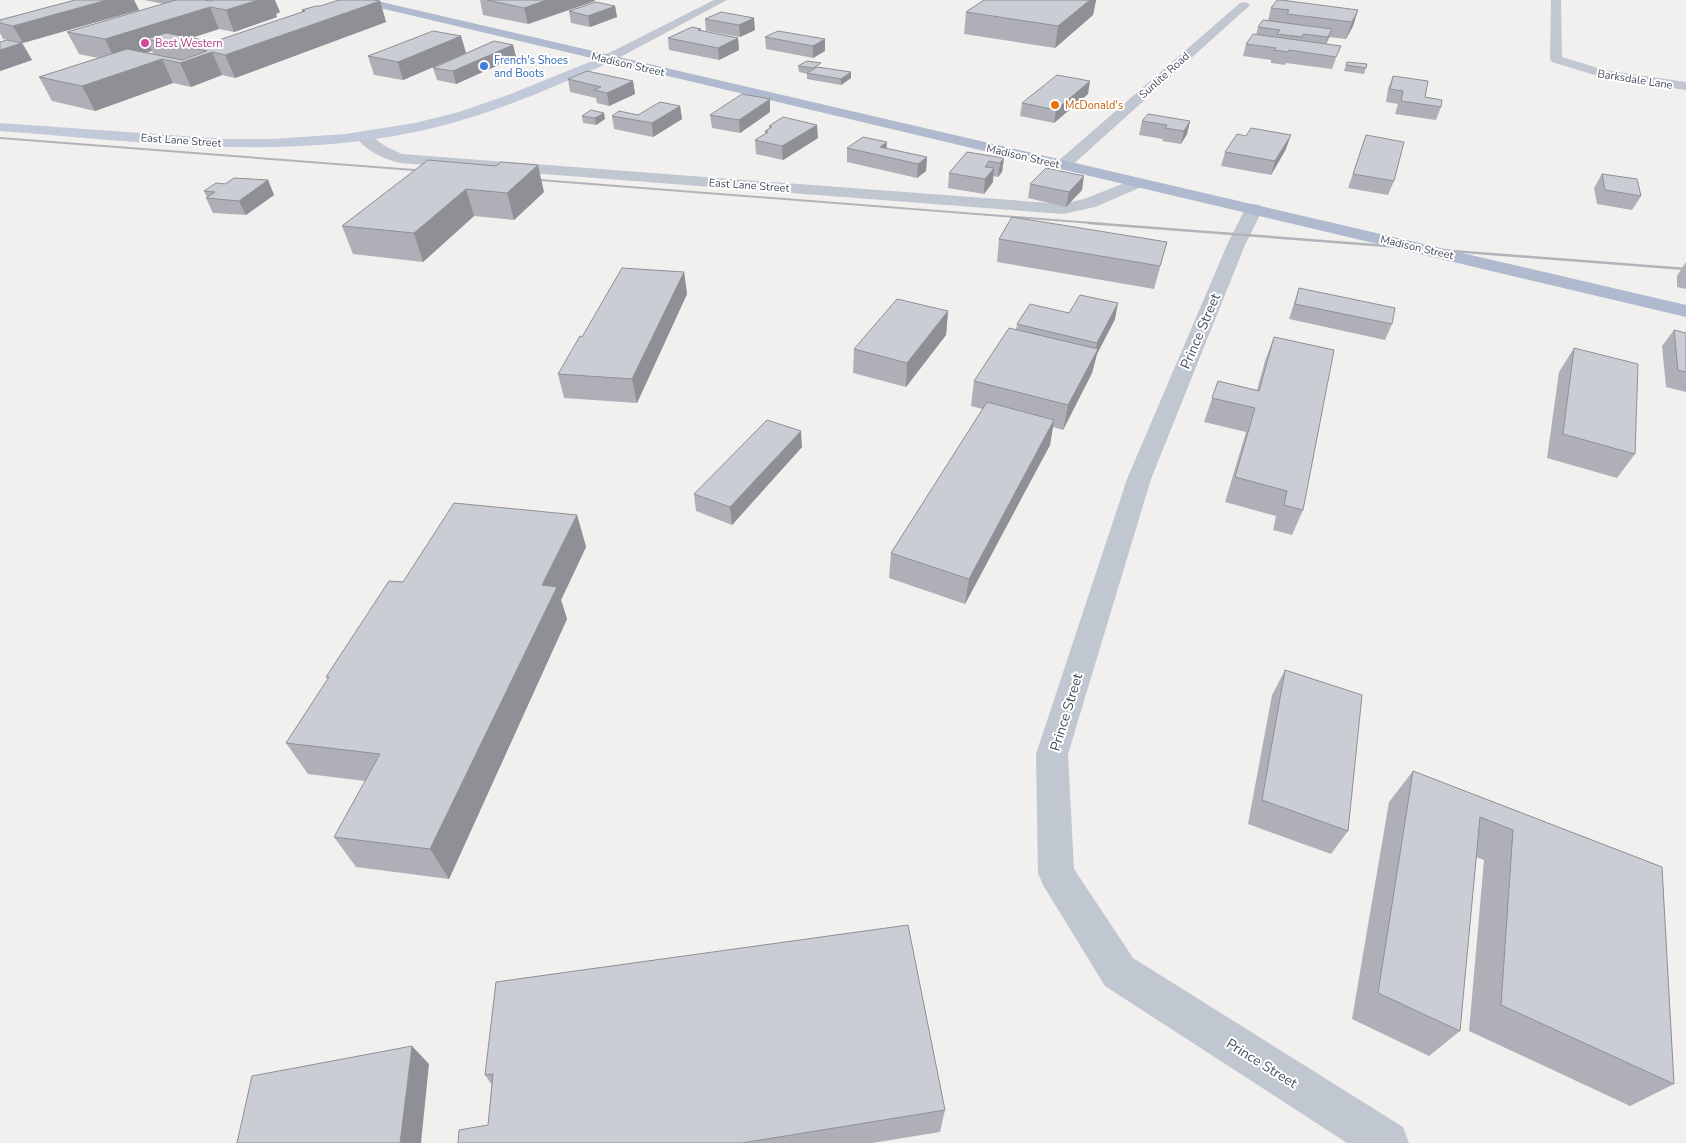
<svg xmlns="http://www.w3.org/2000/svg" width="1686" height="1143" font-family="'Nunito Sans',sans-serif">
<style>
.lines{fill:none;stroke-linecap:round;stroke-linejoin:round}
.street{fill:#c0c7d1;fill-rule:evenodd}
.secondary{fill:#c2c9d8;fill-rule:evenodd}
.primary{fill:#afbace;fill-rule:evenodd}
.rail-far1{stroke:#b1b3b9;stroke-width:2}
.rail{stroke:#b1b3b9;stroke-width:2.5}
.wall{fill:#afb0b7;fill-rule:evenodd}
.shaded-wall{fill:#8e9095}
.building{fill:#cbcdd5;stroke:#8e9095}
.hotel-dot{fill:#d1479c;stroke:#fff;stroke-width:2}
.shop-dot{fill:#3f7fe0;stroke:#fff;stroke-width:2}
.food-dot{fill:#e8710a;stroke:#fff;stroke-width:2}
.labels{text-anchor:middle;stroke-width:4;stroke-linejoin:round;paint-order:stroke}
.far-hotel-label{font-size:11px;fill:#b23c85;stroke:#fff;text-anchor:start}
.far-shop-label{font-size:11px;fill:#366cbe;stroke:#fff;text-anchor:start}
.far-street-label{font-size:11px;fill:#474f5d;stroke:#fff}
.far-food-label{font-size:11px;fill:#c56008;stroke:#fff;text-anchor:start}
.street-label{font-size:14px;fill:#474f5d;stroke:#fff}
</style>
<rect width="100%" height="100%" fill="#f2efef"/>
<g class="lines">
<path class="street" d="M714,0H727L611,62L607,63L601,59L603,56Z
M1551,0H1561L1562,57L1604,70L1686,82V90L1604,78L1552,62L1550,59Z
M1244,2L1248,3L1250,5L1248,7L1069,168H1057L1055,165L1057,162L1240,3Z
M362,132L367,133L385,146L402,154L1063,204L1084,199L1132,180H1144L1146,183L1144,186L1095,207L1063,214L400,163C383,159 365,150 355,136L357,133Z
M1254,204L1260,205L1263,209L1245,245L1151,479L1068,754L1074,869L1133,958L1403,1127L1409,1143H1347L1105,986L1043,885L1038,873L1036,754L1127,479L1227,245L1245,209L1248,205Z"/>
<path class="secondary" d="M607,55L611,56L613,59L611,62C557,85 503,110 445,125C295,164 152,142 0,131V123L226,139H273L345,134L415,123L459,112L508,95Z"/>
<path class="primary" d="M354,0H373L1686,305V317L359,3Z"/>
<path class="rail-far1" d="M0,138L427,171
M527,179L1105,224"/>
<path class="rail" d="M1089,223L1686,269"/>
</g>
<path class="wall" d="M75,0H134L139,10L22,43L32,60L0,71V42H20L3,39L0,33V20Z
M144,0H204L280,12L276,14L277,17L234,32L219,29L191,38L213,42L302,12V10L320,6L380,1L386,22L235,78L222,75L191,87L173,83L95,111L52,101L39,77L98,58L79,54L67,32L164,4ZM152,51L153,54L146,52Z
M480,0H594L595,1L528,24L483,15Z
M984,0H1096L1093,15L1055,48L964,34L966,12Z
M615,6L617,17L590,27L571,23L569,11Z
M1271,8L1358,10L1353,26L1346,39L1329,37L1326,44L1336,58L1332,69L1286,63L1285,65L1271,63V60L1243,56L1246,44L1256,35L1258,27L1268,20Z
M721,12L755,30L740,37L706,31L705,19Z
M701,29V31L738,38L739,50L719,60L669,50L668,38Z
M461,36L466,53L403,80L374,75L368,56Z
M765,37L825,39V51L813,58L766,49Z
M513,45L516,57L456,84L437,80L433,68Z
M1347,62L1367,64L1364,74L1344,71Z
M798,66L822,67L851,78L841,85L807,79V74L799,72Z
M1393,76L1441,107L1436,120L1395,114L1398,104L1386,102L1388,89Z
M568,79L633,81L635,94L609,106L597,103L596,98L570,92Z
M1088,94L1054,123L1020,116L1022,103Z
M680,106L682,119L653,137L614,129L612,116L638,115Z
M770,112L740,133L712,128L710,115Z
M582,116L605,119L596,125L583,123Z
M1142,121H1190L1187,134L1181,144L1162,141L1163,139L1139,135Z
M769,126L818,138L783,160L756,154L755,140L765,134V131L769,129Z
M1366,135L1394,181L1388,195L1348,188Z
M847,148H886L927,157L926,171L917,178L847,162Z
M1286,149L1271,175L1221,166L1225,152Z
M967,152L1004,158L1002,172L998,177L993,176V182L984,194L948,188L949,173Z
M428,160L544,192L514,220L474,216L423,262L353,254L342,226Z
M1602,174L1641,196L1632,210L1597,204L1594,188Z
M268,180L274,195L246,215L213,213L206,198L207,197L204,191L225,184Z
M1030,184L1082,190L1066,207L1028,198Z
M999,239L1167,242L1154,289L997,262Z
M1686,262V289L1677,287V276Z
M684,272L687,294L637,403L564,398L558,374L582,337Z
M1299,288L1392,324L1385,340L1289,319Z
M948,311L946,335L906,387L853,373L854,349Z
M1069,313L1115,319L1097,354L1092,373L1063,430L1053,427L1050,445L965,604L889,578L891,553L983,409L971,406L974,381L1016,330L1017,324Z
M1674,330L1686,333V392L1666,387L1662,346Z
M1274,337L1303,510L1292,535L1273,530L1276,516L1225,502L1246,432L1204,422L1218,381L1257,390L1265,361Z
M1574,348L1635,454L1617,478L1547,458L1559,372Z
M802,447L732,525L696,511L694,494Z
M577,515L586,547L561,600L567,619L449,879L356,867L334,837L365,781L308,774L286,743L328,679L326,677L403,582Z
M1285,670L1348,831L1331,854L1248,824L1272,695Z
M1413,771L1662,867L1674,1084L1630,1106L1469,1031L1484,860L1476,857L1460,1031L1429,1056L1352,1019L1389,802Z
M496,982L945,1110L940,1132L872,1143H458L488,1125L492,1085L485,1075Z"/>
<path class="shaded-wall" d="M107,0H134L139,10L23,43L13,26Z
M258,0H275L280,12L276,14L277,17L234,32L226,10Z
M547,0H594L595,1L528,24L524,8Z
M1090,0H1096L1093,15L1055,48L1058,26Z
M380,1L386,22L235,78L225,55Z
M615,6L617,17L590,27L588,16Z
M210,7L219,29L172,44L146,39L152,51L116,62L105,39Z
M1358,10L1353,26L1346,39L1352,22Z
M754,18L755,30L740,37L739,25Z
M1332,29L1328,40L1324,49L1328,37Z
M461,36L466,53L403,80L398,62Z
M738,38L739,50L719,60L718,48Z
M825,39V51L813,58V46Z
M22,43L32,60L0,71V50Z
M513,45L516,57L456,84L453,71Z
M212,52L222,75L191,87L180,63Z
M162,59L173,83L95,111L82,86Z
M851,72V78L841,85V79Z
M633,81L635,94L609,106L607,93Z
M1090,81L1088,94L1054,123L1056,110Z
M770,99V112L740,133L739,120Z
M680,106L682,119L653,137L652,123Z
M604,113L605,119L596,125L595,118Z
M1190,121L1187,134L1181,144L1184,131Z
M817,125L818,138L783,160L782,146Z
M1291,135L1286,149L1271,175L1275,161Z
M887,142L886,156L880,147Z
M927,157L926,171L917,178L918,164Z
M1004,158L1002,172L998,177L1000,163Z
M538,165L544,192L514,220L507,193Z
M994,168L993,182L984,194L985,179Z
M1084,176L1082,190L1066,207L1069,192Z
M268,180L274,195L246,215L239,201Z
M466,189L474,216L423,262L414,233Z
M684,272L687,294L637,403L632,379Z
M1118,303L1115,319L1097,354L1092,373L1063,430L1068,405L1095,354L1097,343Z
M948,311L946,335L906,387L907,363Z
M1054,420L1050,445L965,604L969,579Z
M801,431L802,447L732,525L730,507Z
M577,515L586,547L561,600L567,619L449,879L430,849L542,585Z
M412,1046L429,1064L421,1143H400Z"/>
<path class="building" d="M75,0H107L13,26L0,23V20Z
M176,0H204L209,1L213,0H258L226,10L210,7L105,39L67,32Z
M339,0H373L380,1L225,55L212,52L180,63L162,59L82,86L39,77L127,49L182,60L207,51L146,39L166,33L213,42L305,11L302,10L316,6H320Z
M487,0H547L524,8Z
M984,0H1090L1058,26L966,12Z
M1277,0H1281L1358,10L1352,22L1287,14L1289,10L1271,8Z
M596,2L615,6L588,16L569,11Z
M721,12L754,18L739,25L705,19Z
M1263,20L1332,29L1328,37L1303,34L1302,37L1277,34L1280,30L1258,27Z
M692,27L701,29L698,30L738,38L718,48L668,38Z
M433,31L461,36L398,62L368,56Z
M778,31L825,39L813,46L765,37Z
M1253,34L1341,46L1336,57L1289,50L1288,52L1274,50L1276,48L1246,44Z
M7,40L22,43L0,50V42Z
M494,41L513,45L453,71L433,68Z
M807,61L821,63L813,68L798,66Z
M1347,62L1367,64L1366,68L1346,65Z
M817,67L851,72L841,79L807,73Z
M587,71L633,81L607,93L594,90L601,87L568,79Z
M1057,75L1090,81L1056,110L1022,103Z
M1393,76L1428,81L1425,97L1442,100L1441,107L1401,101L1403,91L1390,89Z
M742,94L770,99L739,120L710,115Z
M660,102L680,106L652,123L612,116L619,111L638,115Z
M591,110L604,113L595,118L582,116Z
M1148,114L1190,121L1184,131L1165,128L1167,125L1142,121Z
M783,117L817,125L782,146L755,140L768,132L765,131L772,127L769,126Z
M1251,128L1291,135L1275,161L1225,152L1237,134L1246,136Z
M1366,135L1404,142L1394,181L1353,174Z
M863,137L887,142L880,147L927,157L918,164L847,148Z
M967,152L1004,158L1000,163L989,161L985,167L994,168L985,179L949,173Z
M428,160L496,166L501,162L538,165L507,193L466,189L414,233L342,226Z
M1046,168L1084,176L1069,192L1030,184Z
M1602,174L1637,179L1641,196L1605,190Z
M234,178L268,180L239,201L206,198L215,192L204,191L216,183L225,184Z
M1012,217L1167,242L1160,266L999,239Z
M622,268L684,272L632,379L558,374L580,336L582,337Z
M1299,288L1395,308L1392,324L1295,304Z
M1080,295L1118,303L1097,343L1017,324L1030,304L1069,313Z
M897,299L948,311L907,363L854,349Z
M1009,328L1098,349L1068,405L974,381Z
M1674,330L1686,333V372L1678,370Z
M1274,337L1334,350L1303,510L1284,505L1287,491L1235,477L1255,408L1212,398L1218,381L1259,391Z
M1574,348L1638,364L1635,454L1563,434Z
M987,402L1054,420L969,579L891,553Z
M767,420L801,431L730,507L694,494Z
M454,503L577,515L542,585L557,587L430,849L334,837L380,754L286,743L329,677H326L389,581L403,582Z
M1285,670L1362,695L1348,831L1262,800Z
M1413,771L1662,867L1674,1084L1501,1005L1513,830L1480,817L1460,1031L1378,993Z
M908,925L945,1110L742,1143H458L459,1130L488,1125L493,1074L485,1075L496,982Z
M412,1046L400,1143H237L252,1076Z"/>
<circle class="hotel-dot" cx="145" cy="43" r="5"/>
<circle class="shop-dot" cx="484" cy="66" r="5"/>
<circle class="food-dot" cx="1055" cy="105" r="5"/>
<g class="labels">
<g class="far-hotel-label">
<text x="155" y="47">Best Western</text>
</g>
<g class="far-shop-label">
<text x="494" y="64">French's Shoes<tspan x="494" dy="13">and Boots</tspan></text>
</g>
<g class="far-street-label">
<text transform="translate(628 64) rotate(13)" y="4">Madison Street</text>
<text transform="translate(1164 75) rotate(-42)" y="4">Sunlite Road</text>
<text transform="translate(1635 79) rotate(9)" y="4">Barksdale Lane</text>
<text transform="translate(181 140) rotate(4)" y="4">East Lane Street</text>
<text transform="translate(1023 156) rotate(13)" y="4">Madison Street</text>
<text transform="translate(749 185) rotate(4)" y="4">East Lane Street</text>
<text transform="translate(1417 247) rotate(13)" y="4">Madison Street</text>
</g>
<g class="far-food-label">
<text x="1065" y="109">McDonald's</text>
</g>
<g class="street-label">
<text transform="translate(1200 331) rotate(-67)" y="5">Prince Street</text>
<text transform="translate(1066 712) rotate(-73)" y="5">Prince Street</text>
<text transform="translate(1262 1063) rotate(32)" y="5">Prince Street</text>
</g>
</g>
</svg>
